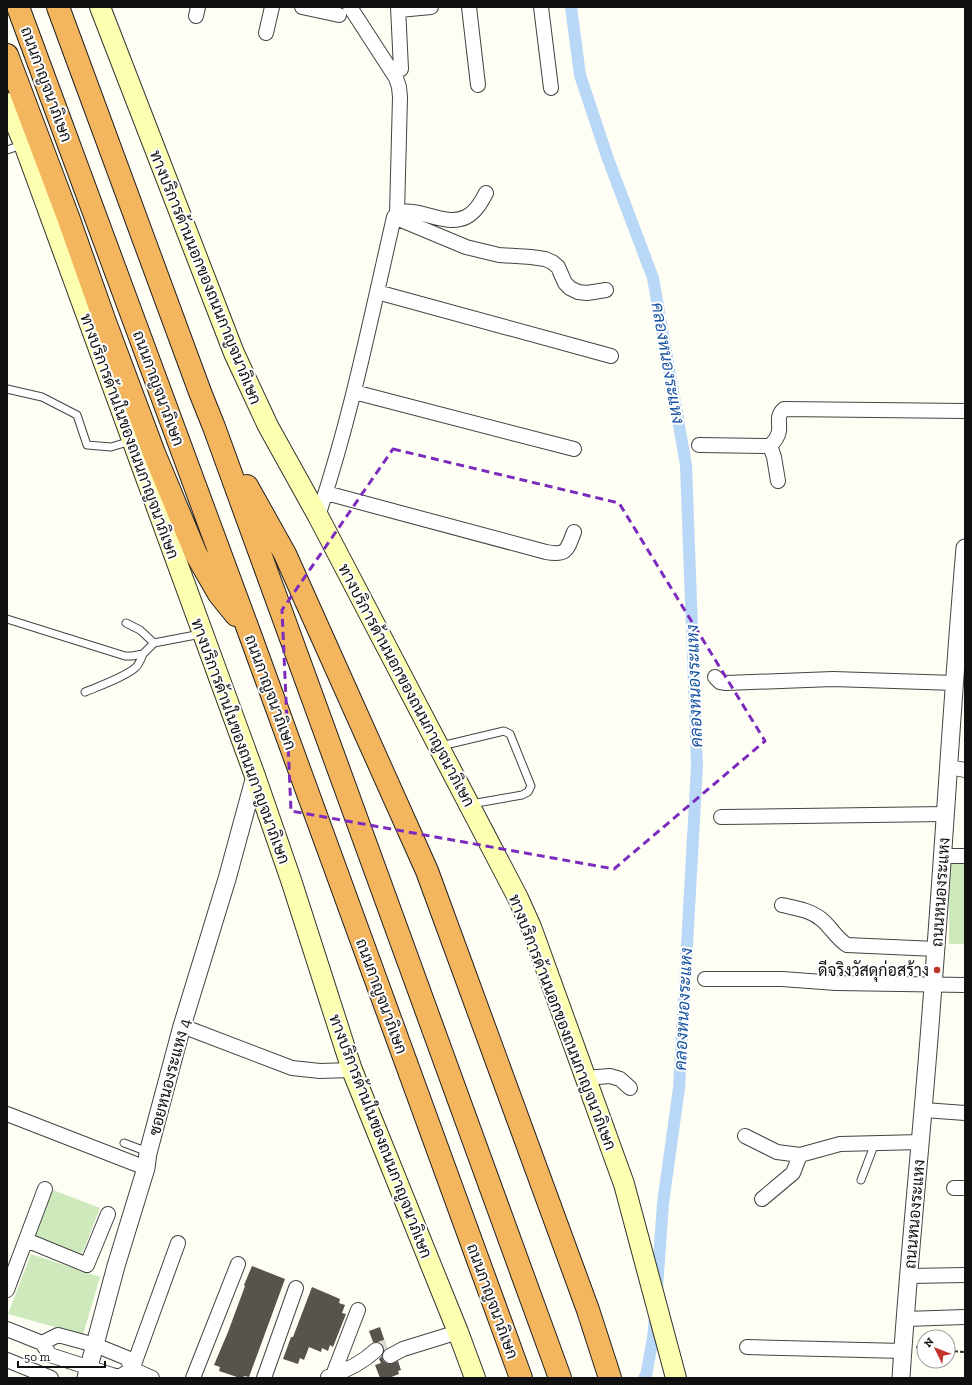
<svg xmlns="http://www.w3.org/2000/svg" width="972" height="1385" font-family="'Zilla Slab',Sarabun,serif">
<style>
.green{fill:#ceeabd}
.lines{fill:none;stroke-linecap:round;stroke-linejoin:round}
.canal{stroke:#b9d7f6;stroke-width:12}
.building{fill:#59534d}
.minor-tunnel{stroke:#dbdad2;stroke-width:14;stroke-dasharray:14 7;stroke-linecap:butt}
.service-casing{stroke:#434343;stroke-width:9}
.minor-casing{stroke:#434343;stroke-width:16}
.tertiary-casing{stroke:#434343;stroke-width:19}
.secondary-casing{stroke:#323232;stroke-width:22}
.motorway-casing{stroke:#212121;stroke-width:24}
.path{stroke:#323232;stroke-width:2;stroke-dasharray:4 2;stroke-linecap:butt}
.service{stroke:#fff;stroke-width:7}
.minor{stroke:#fff;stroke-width:14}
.tertiary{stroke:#fff;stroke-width:17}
.secondary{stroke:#fcfeb0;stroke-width:20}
.motorway{stroke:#f3b55e;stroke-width:22}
.marked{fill:none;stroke:#7b2cbf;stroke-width:3;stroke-dasharray:8 5;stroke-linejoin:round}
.poi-dot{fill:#c13428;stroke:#fff;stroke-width:1.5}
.labels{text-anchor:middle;stroke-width:4;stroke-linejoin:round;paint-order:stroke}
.street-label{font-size:16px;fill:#101010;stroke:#fff}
.poi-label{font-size:16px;fill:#101010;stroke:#fff;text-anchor:end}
.water-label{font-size:17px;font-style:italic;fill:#1955a3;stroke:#fff}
</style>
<rect width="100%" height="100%" fill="#fffef4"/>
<path class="green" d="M949,863H965V944H949Z
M53,1190L100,1208L82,1254L35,1236Z
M31,1254L100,1277L83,1335L8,1314Z"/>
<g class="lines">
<path class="canal" d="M571,7L580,75L608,159L653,278L686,465L697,766L679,1088L663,1203L657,1288
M644,1378L646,1376L653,1338L655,1317"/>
</g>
<path class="building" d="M252,1266L285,1279L249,1377L244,1376L243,1378H240L219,1371L220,1367L214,1365L228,1332L245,1286L244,1285Z
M312,1287L340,1299L339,1303L345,1305L342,1313L346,1314L333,1347L330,1345L328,1351L322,1348L321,1352L309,1347L304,1360L300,1358L298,1364L283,1359L291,1337H293Z
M380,1327L387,1348L384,1350L382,1344L378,1342H373L369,1331Z
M382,1356L383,1360L386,1363L390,1364L398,1361L401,1370L398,1371L399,1374L389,1378H380L375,1365L381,1363L379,1359Z"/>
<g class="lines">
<path class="minor-tunnel" d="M376,1350L387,1346"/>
<defs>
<path id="service" d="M7,150L22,145
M7,389L42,397L77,415L87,445L111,447L131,441
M7,619L125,656H132L143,654L154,643L159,642L201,634
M126,623L140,630L154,643
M85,692C99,686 123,678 135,668C139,665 141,659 143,654
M441,746L504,731L510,734L531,786L528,792L522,795L471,804
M124,1143L148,1152
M861,1180L875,1143"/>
<path id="minor" d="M302,7L339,15
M350,7L396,78L399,87L400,97L397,214
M398,7L401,69
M469,7L478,85
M541,7L551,88
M399,10L431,7
M196,16L198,7
M266,33L272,7
M394,217C396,215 398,213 401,212C420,208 446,227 466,217C476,212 481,202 486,193
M377,292L611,356
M354,392L574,449
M699,445L770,446C774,442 778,437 779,431C780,422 776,416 784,409L965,411
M770,446L774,457L778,481
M326,493L546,552C567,556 567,550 574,532
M318,516C351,418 371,317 394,217L466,247L499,255L531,257L545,259L552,262L558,267L565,283L570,288L578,292L587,293L606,290
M715,677L720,682L726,683L833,679L955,683
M949,767L965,770
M721,817L945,814
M942,856H965
M782,905C795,908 810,910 821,919C831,927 836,938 847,945L936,949
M705,979H782L836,983L965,985
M182,1026L292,1068L320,1071L352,1070
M585,1078L610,1076L620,1079L630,1088
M924,1110L965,1113
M7,1114L146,1168
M745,1136L777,1152L800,1155L840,1144L921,1142
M954,1188H965
M762,1199L793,1173L800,1155
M26,1240L87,1265L108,1214
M909,1276L965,1275
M7,1290L45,1189
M905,1319L965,1317
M7,1329L42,1343L50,1355L112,1375L119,1377L132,1369
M42,1343L58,1335L95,1345L127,1358L132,1369L152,1378
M747,1347L903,1351
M390,1356L403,1349L458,1332
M7,1360L51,1378
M333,1375L358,1310
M328,1377C346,1371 362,1363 376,1350
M129,1378L178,1243
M193,1378L238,1264
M264,1378L296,1288"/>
<path id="tertiary" d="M86,1378L116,1266L146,1168L148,1153L182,1026L227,879L255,776
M901,1378C909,1251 923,1125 932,999C944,849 952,698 965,548"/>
<path id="secondary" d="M100,7L234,353L268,426L318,516L518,898L531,927L624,1184L676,1378
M7,103L24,144L255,776L291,880L352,1070L458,1332L475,1378"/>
<path id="motorway" d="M18,7L248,629L521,1378
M58,7L200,392L214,427L560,1378
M7,55L68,217L105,322L154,453L196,554L219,594L236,615
M247,486L285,554L427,871L588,1310L610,1378"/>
</defs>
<use href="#service" class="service-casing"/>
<use href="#minor" class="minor-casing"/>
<use href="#tertiary" class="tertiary-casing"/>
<use href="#secondary" class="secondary-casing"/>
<use href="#motorway" class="motorway-casing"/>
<path class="path" d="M916,1347L924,1348
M948,1351L965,1352"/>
<use href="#service" class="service"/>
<use href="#minor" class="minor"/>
<use href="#tertiary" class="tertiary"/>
<use href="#secondary" class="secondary"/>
<use href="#motorway" class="motorway"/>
</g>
<path class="marked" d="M393,449L619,503L765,741L614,869L291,811L282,610Z"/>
<circle class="poi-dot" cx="937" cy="970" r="4"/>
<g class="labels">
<g class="street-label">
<text transform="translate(47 84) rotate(70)" y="6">ถนนกาญจนาภิเษก</text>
<text transform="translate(206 277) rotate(68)" y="6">ทางบริการด้านนอกของถนนกาญจนาภิเษก</text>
<text transform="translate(159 388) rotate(70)" y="6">ถนนกาญจนาภิเษก</text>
<text transform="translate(130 436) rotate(70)" y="6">ทางบริการด้านในของถนนกาญจนาภิเษก</text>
<text transform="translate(407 685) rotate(62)" y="6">ทางบริการด้านนอกของถนนกาญจนาภิเษก</text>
<text transform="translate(271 692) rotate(70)" y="6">ถนนกาญจนาภิเษก</text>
<text transform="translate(241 741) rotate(70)" y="6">ทางบริการด้านในของถนนกาญจนาภิเษก</text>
<text transform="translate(940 892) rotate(-86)" y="6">ถนนหนองระแหง</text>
<text transform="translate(382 996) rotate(70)" y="6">ถนนกาญจนาภิเษก</text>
<text transform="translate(563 1022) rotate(69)" y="6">ทางบริการด้านนอกของถนนกาญจนาภิเษก</text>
<text transform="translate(169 1077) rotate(-75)" y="6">ซอยหนองระแหง 4</text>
<text transform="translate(381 1136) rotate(69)" y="6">ทางบริการด้านในของถนนกาญจนาภิเษก</text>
<text transform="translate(914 1214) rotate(-85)" y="6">ถนนหนองระแหง</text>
<text transform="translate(493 1301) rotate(70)" y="6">ถนนกาญจนาภิเษก</text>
</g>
<g class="poi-label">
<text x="929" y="976">ดีจริงวัสดุก่อสร้าง</text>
</g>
<g class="water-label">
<text transform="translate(668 363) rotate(80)" y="6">คลองหนองระแหง</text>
<text transform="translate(694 686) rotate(-92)" y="6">คลองหนองระแหง</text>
<text transform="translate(683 1009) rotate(-87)" y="6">คลองหนองระแหง</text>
</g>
</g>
<rect width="972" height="1385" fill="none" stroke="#101010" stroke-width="16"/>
<g transform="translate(936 1349) rotate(313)"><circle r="19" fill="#ffffff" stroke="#9f9f9f"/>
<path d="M0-3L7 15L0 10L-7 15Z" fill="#c13428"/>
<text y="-6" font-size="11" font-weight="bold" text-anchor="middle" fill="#101010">N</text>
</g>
<path d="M18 1361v6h87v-6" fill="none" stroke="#101010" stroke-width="2"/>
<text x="24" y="1361" font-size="12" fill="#101010" stroke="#ffffff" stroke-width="3" paint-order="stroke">50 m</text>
</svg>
